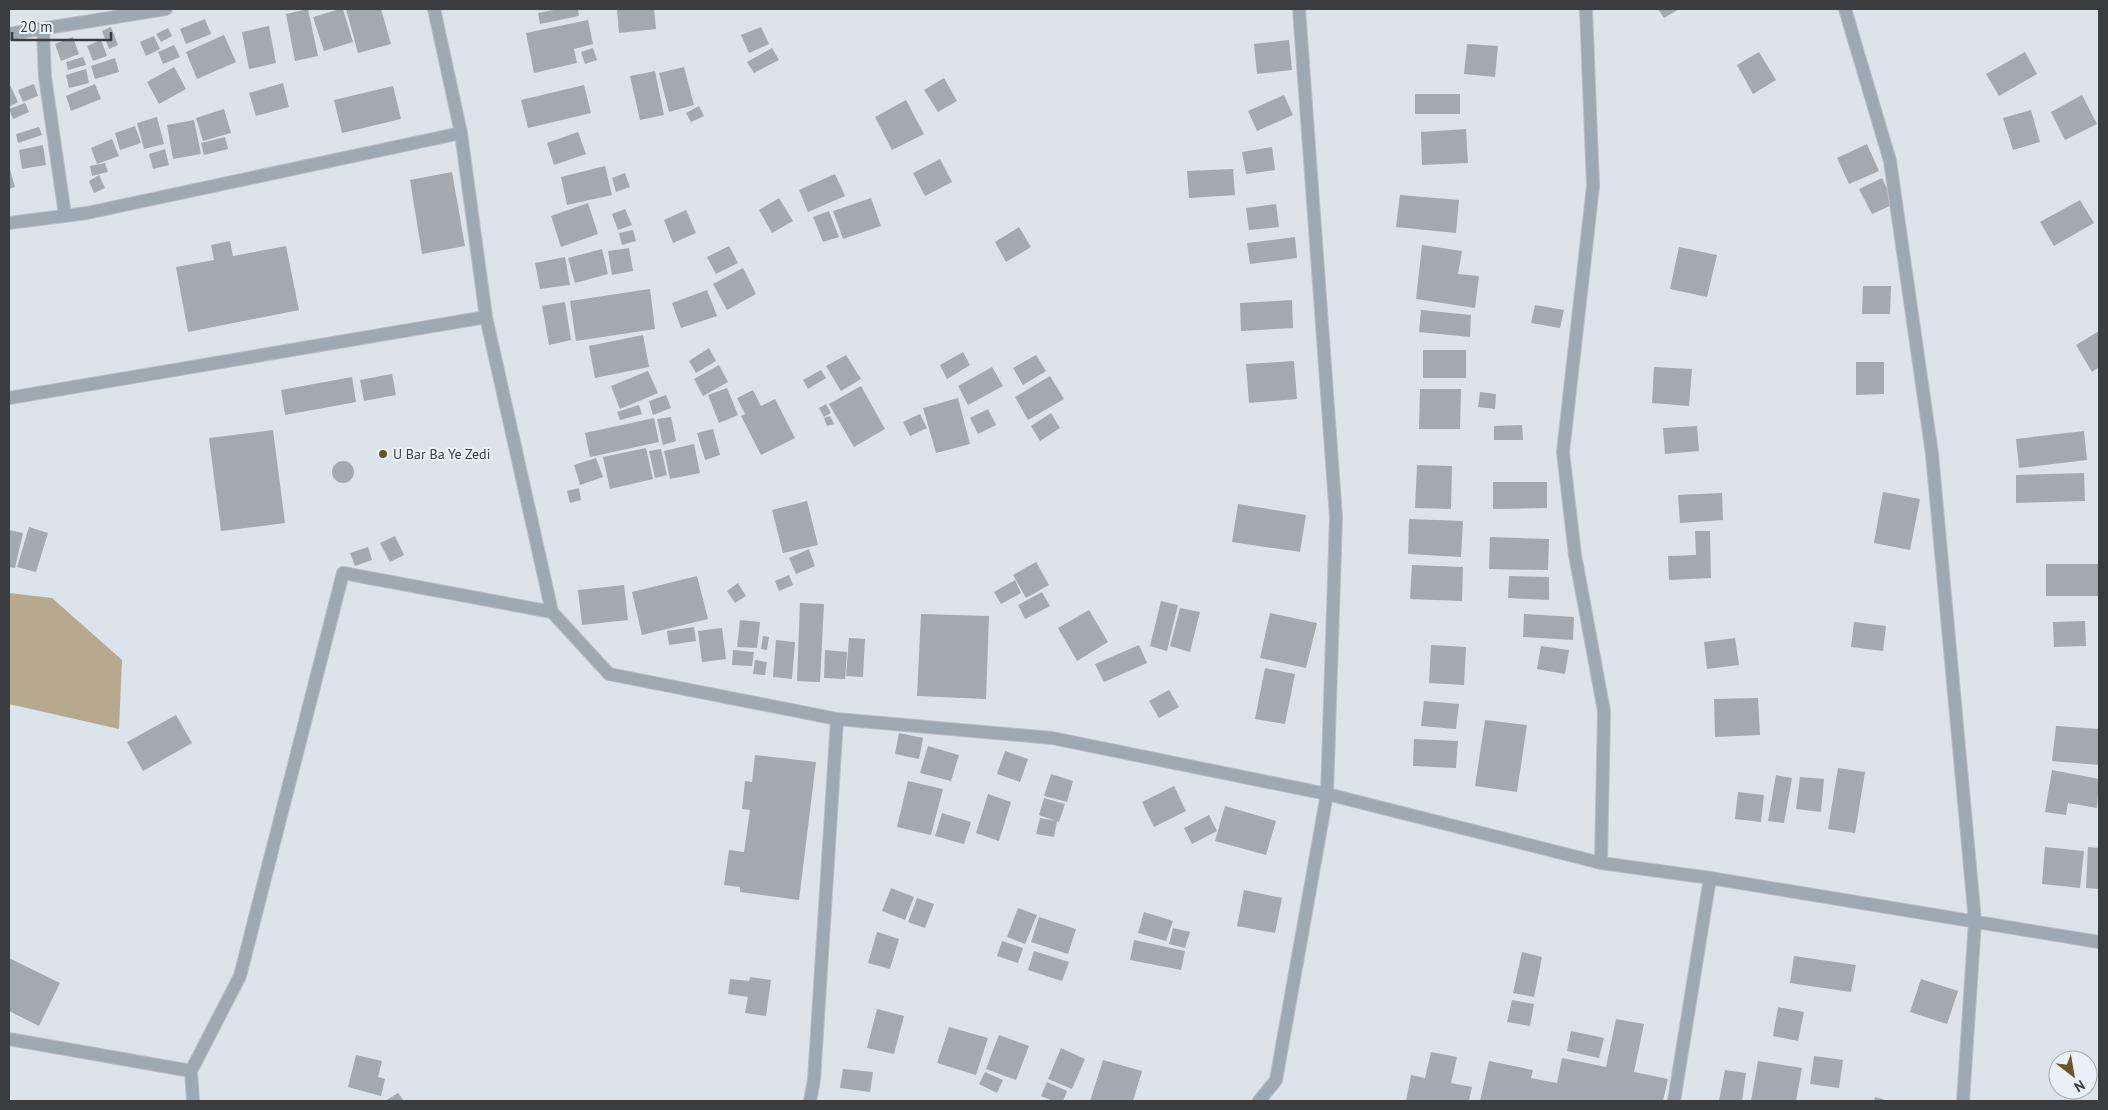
<svg xmlns="http://www.w3.org/2000/svg" width="2108" height="1110" font-family="'PT Sans',sans-serif">
<style>
.water{fill:#b6a98d}
.building{fill:#a2aab0}
.lines{fill:none;stroke-linecap:round;stroke-linejoin:round}
.street-casing{stroke:#b8bfc5;stroke-width:14}
.street{stroke:#9ca8b2;stroke-width:12}
.poi-dot{fill:#6a5524;stroke:#e8f1f7;stroke-width:2}
.labels{text-anchor:middle;stroke-width:4;stroke-linejoin:round;paint-order:stroke}
.poi-label{font-size:14px;fill:#3a3d40;stroke:#e8f1f7;text-anchor:start}
</style>
<rect width="100%" height="100%" fill="#dbe4ea"/>
<path class="water" d="M9,593L52,598L122,660L119,729L9,704Z"/>
<path class="building" d="M308,9L318,56L295,61L286,14Z
M340,9H343L353,42L324,51L313,17Z
M346,9H381L391,44L358,53Z
M559,9H578L579,16L540,24L538,13Z
M617,9H654L656,29L619,33Z
M1658,9H1679L1664,18Z
M205,19L211,34L186,44L180,29Z
M588,20L593,44L574,49L577,63L534,73L526,33Z
M269,26L276,63L249,69L242,32Z
M111,27L118,45L109,49L102,31Z
M761,27L769,44L749,53L741,35Z
M168,28L172,36L161,42L156,34Z
M224,35L236,62L197,79L186,52Z
M154,36L160,49L146,56L140,42Z
M73,37L79,54L61,61L55,44Z
M101,40L107,56L93,61L87,46Z
M1289,40L1292,70L1257,74L1254,44Z
M1467,44L1498,46L1495,77L1464,74Z
M174,45L180,57L163,64L158,52Z
M593,48L597,60L585,64L581,52Z
M772,48L779,60L754,73L747,62Z
M1759,52L1776,80L1753,94L1737,65Z
M2025,52L2037,74L1999,96L1986,74Z
M83,57L86,65L68,70L66,62Z
M115,58L119,72L95,79L91,66Z
M174,67L186,89L159,104L147,82Z
M684,67L694,105L669,112L659,73Z
M86,69L89,83L69,88L66,75Z
M655,71L664,115L640,120L630,76Z
M944,78L957,101L938,112L924,90Z
M9,83L18,102L9,107Z
M283,83L289,107L256,116L249,93Z
M34,84L38,96L23,102L18,90Z
M95,84L101,99L71,111L66,96Z
M584,85L591,113L528,128L521,100Z
M393,86L401,119L342,133L334,100Z
M1415,94H1460V114H1415Z
M1284,95L1293,115L1257,131L1248,111Z
M2082,95L2097,124L2065,140L2051,112Z
M906,100L924,134L892,150L875,117Z
M25,103L29,112L13,119L9,109Z
M699,106L704,116L691,122L686,113Z
M224,109L231,133L203,141L196,118Z
M2031,110L2040,142L2013,150L2003,118Z
M157,117L164,144L144,149L137,123Z
M194,120L201,154L173,159L167,125Z
M135,126L141,143L120,150L115,133Z
M39,127L42,135L18,143L16,134Z
M1466,129L1468,163L1422,165L1421,132Z
M578,132L586,154L554,165L547,143Z
M225,137L228,149L204,155L201,143Z
M112,139L119,156L97,164L91,148Z
M1867,144L1879,171L1849,184L1837,158Z
M43,145L46,165L22,169L19,150Z
M1272,147L1275,170L1246,174L1242,152Z
M165,149L169,165L153,169L149,154Z
M940,159L952,182L925,196L913,173Z
M105,163L108,172L92,176L90,166Z
M9,166L15,187L9,189Z
M605,166L612,195L567,205L561,177Z
M1233,169L1235,195L1189,198L1187,171Z
M452,172L465,246L422,254L410,180Z
M625,173L630,187L616,192L612,178Z
M835,174L845,196L808,212L799,190Z
M99,175L105,188L94,193L89,181Z
M1882,178L1894,204L1872,214L1859,189Z
M1400,195L1459,200L1456,233L1396,227Z
M779,198L793,221L772,233L759,210Z
M871,198L881,226L843,239L833,211Z
M2080,200L2094,223L2054,246L2040,222Z
M588,203L598,234L561,247L551,216Z
M1276,204L1279,227L1249,230L1246,208Z
M625,209L632,225L618,230L612,214Z
M686,210L696,233L673,243L664,220Z
M829,211L839,237L823,242L813,217Z
M1019,227L1031,247L1006,262L995,242Z
M633,230L636,241L622,245L619,233Z
M1295,237L1297,258L1250,264L1247,243Z
M230,241L233,256L286,246L299,310L188,332L176,267L214,260L211,245Z
M1422,245L1462,251L1458,274L1479,276L1475,308L1416,299Z
M729,246L738,263L716,274L707,257Z
M1679,247L1717,255L1707,297L1670,289Z
M629,248L633,271L612,275L608,251Z
M602,249L608,274L575,283L568,258Z
M565,257L570,285L540,289L535,263Z
M743,268L756,294L727,310L713,284Z
M1863,286H1891L1890,314H1862Z
M650,289L655,329L576,341L570,301Z
M707,290L717,316L681,328L672,303Z
M1292,300L1293,328L1241,331L1240,303Z
M565,302L571,340L549,345L542,306Z
M1535,305L1564,310L1560,328L1531,323Z
M1421,310L1471,315L1470,337L1419,332Z
M2099,331V367L2092,372L2076,345Z
M643,335L649,367L595,378L589,346Z
M709,348L716,361L696,373L689,361Z
M1423,350H1466V378H1423Z
M963,352L970,365L947,379L940,365Z
M846,355L861,379L841,391L826,366Z
M1036,355L1046,371L1023,385L1013,368Z
M1294,361L1297,399L1249,403L1246,364Z
M1856,362H1884V394L1856,395Z
M719,365L728,382L703,396L694,379Z
M992,367L1003,386L968,405L958,386Z
M1654,367L1692,369L1689,406L1652,403Z
M821,370L826,378L808,389L803,380Z
M648,371L658,393L620,409L611,386Z
M392,374L396,395L364,401L360,380Z
M1050,376L1064,399L1028,420L1015,397Z
M352,377L356,402L285,415L281,390Z
M861,386L885,429L854,447L829,404Z
M727,388L738,415L719,423L708,395Z
M1420,389H1461L1460,429H1419Z
M753,390L761,406L775,399L795,438L761,455L741,416L745,414L737,398Z
M1480,392L1496,394L1495,409L1478,407Z
M666,395L671,408L653,415L649,401Z
M958,398L970,444L936,453L923,408Z
M826,404L831,413L824,417L819,408Z
M639,405L642,414L620,420L617,412Z
M988,409L996,425L978,434L970,418Z
M1051,413L1060,428L1040,441L1031,426Z
M920,414L927,428L910,436L903,422Z
M830,416L834,424L827,426L824,418Z
M671,417L676,441L663,445L657,419Z
M654,418L659,442L590,457L585,433Z
M1522,425L1523,440H1494V426Z
M1697,426L1699,451L1665,454L1663,428Z
M713,429L720,455L705,460L697,433Z
M273,430L285,523L221,531L209,438Z
M2084,431L2087,460L2019,468L2016,439Z
M694,444L700,473L670,479L664,451Z
M646,448L653,479L610,489L603,457Z
M661,449L667,475L655,478L649,451Z
M596,458L603,477L580,485L574,465Z
M332 472a11 11 0 1 1 22 0a11 11 0 1 1-22 0Z
M1417,465L1452,466L1451,509L1415,508Z
M2084,473L2085,501L2016,503V475Z
M1493,482H1547V508L1493,509Z
M579,488L581,500L570,503L567,491Z
M1883,492L1920,499L1910,550L1874,543Z
M1722,493L1723,520L1680,523L1678,495Z
M807,501L818,545L783,553L772,510Z
M1238,504L1306,515L1300,552L1232,542Z
M1409,519L1463,521L1461,557L1408,554Z
M29,527L48,533L36,572L17,567Z
M9,530L23,533L15,568L9,567Z
M1695,531H1710L1711,578L1669,580L1668,556L1696,555Z
M395,536L404,555L390,562L380,543Z
M1490,537L1549,539L1548,570L1489,569Z
M368,547L372,560L355,566L350,553Z
M809,549L815,566L796,574L789,558Z
M1036,562L1049,585L1026,598L1013,575Z
M2046,564H2099V596H2046Z
M1412,565L1463,567L1462,601L1410,599Z
M789,575L793,585L779,591L775,581Z
M697,576L708,619L642,635L632,592Z
M1509,576L1549,577V600L1508,598Z
M1015,580L1021,593L1001,604L994,592Z
M738,583L746,596L735,603L727,591Z
M624,585L628,620L582,625L578,590Z
M1042,592L1050,606L1025,619L1018,605Z
M1161,601L1178,605L1167,651L1150,646Z
M800,603L824,604L820,682L797,681Z
M1180,608L1200,612L1190,652L1170,646Z
M1089,610L1108,642L1077,661L1058,628Z
M1270,613L1317,623L1306,668L1260,658Z
M921,614L989,616L986,699L917,696Z
M1524,614L1574,617L1573,640L1523,637Z
M740,620L760,622L757,648L737,647Z
M2085,621L2086,646L2054,647L2053,622Z
M1854,622L1886,626L1883,651L1851,647Z
M694,627L696,641L669,645L667,631Z
M722,628L726,659L702,662L698,631Z
M763,636L769,637L767,650L761,649Z
M849,638L865,639L863,677L846,676Z
M1735,638L1739,665L1707,669L1704,642Z
M776,640L795,642L792,679L773,677Z
M1139,645L1147,663L1104,682L1095,664Z
M1431,645L1466,647L1464,685L1429,683Z
M1541,646L1569,650L1565,674L1537,669Z
M733,650L754,652L752,666L732,665Z
M825,650L847,652L845,679L824,678Z
M755,660L767,662L765,675L753,674Z
M1265,668L1295,674L1285,724L1255,719Z
M1169,690L1179,707L1159,718L1149,701Z
M1758,698L1760,735L1715,737L1714,699Z
M1424,701L1459,704L1456,729L1421,726Z
M176,715L192,743L143,771L127,742Z
M1485,720L1527,725L1517,792L1475,786Z
M2056,726L2099,729V765L2052,761Z
M899,733L923,738L919,759L895,754Z
M1414,739L1458,741L1456,768L1413,766Z
M928,746L959,755L951,781L920,773Z
M1005,751L1028,759L1020,782L997,774Z
M755,755L816,762L799,900L740,892V887L724,885L729,850L744,852L750,810L742,809L745,781L752,782Z
M1838,768L1865,772L1855,833L1828,829Z
M2052,770L2099,779L2097,808L2068,803L2066,815L2045,812Z
M1051,774L1073,781L1067,802L1044,796Z
M1776,775L1792,778L1784,823L1768,821Z
M1800,777L1824,779L1821,812L1796,809Z
M908,781L943,789L931,835L897,827Z
M1174,786L1186,811L1154,827L1142,802Z
M1738,792L1764,795L1761,822L1735,819Z
M988,794L1011,802L999,841L976,833Z
M1044,798L1065,804L1059,822L1039,815Z
M1225,806L1276,821L1266,855L1215,841Z
M942,813L971,822L964,844L935,836Z
M1209,815L1217,831L1192,844L1184,828Z
M1040,818L1057,821L1054,837L1036,834Z
M2045,847L2084,851L2080,888L2042,884Z
M2088,847L2099,848V889L2086,888Z
M891,888L914,897L905,920L882,911Z
M1244,890L1282,898L1275,933L1237,926Z
M917,898L934,904L925,928L908,922Z
M1018,908L1037,915L1025,944L1007,937Z
M1144,912L1173,921L1166,941L1138,933Z
M1039,917L1076,929L1068,954L1031,942Z
M1173,928L1190,932L1185,948L1169,944Z
M877,932L899,939L890,969L868,963Z
M1134,940L1185,951L1181,970L1130,960Z
M1002,941L1023,948L1018,963L997,956Z
M1034,951L1069,962L1062,981L1028,970Z
M1522,952L1542,957L1534,997L1513,993Z
M1794,956L1856,965L1851,992L1790,983Z
M9,958L60,983L39,1026L9,1011Z
M750,977L771,980L766,1016L745,1013L748,997L728,994L730,979L749,981Z
M1921,979L1958,991L1947,1024L1910,1012Z
M1512,1000L1534,1004L1530,1026L1507,1022Z
M1778,1007L1804,1012L1798,1041L1773,1036Z
M877,1009L904,1016L894,1054L867,1048Z
M1616,1019L1644,1024L1634,1072L1668,1079L1663,1101H1480L1489,1061L1533,1070L1531,1078L1557,1083L1562,1058L1606,1067Z
M949,1027L988,1038L976,1075L937,1063Z
M1571,1031L1604,1038L1599,1058L1567,1051Z
M999,1035L1029,1046L1016,1080L986,1069Z
M1061,1048L1085,1059L1072,1089L1048,1079Z
M1431,1052L1457,1057L1451,1083L1472,1087L1469,1101H1406L1411,1075L1425,1078Z
M356,1055L382,1061L378,1077L385,1079L381,1096L348,1087Z
M1814,1056L1843,1060L1839,1088L1810,1084Z
M1103,1060L1142,1071L1133,1101H1090Z
M1758,1061L1802,1068L1796,1101H1751Z
M843,1069L873,1072L870,1092L840,1088Z
M1725,1070L1746,1073L1742,1101H1719Z
M985,1072L1003,1080L997,1093L979,1084Z
M1047,1082L1067,1091L1063,1101H1053L1041,1096Z
M398,1093L404,1101H385Z
M1875,1097L1889,1101H1874Z"/>
<g class="lines">
<defs>
<path id="street" d="M434,9L461,133L486,317L552,612
M1586,9L1593,186L1563,452L1575,555L1604,711L1601,863
M1845,9L1890,161L1932,454L1975,921L1963,1101
M43,29L45,77L65,215
M9,34L166,9
M9,223L87,213L461,133
M9,398L486,317
M9,1039L191,1071L193,1101
M191,1071L240,976L343,573L552,612L609,674L837,719L1052,738L1327,794L1601,863L1710,878L2099,942
M810,1101L814,1080L837,719
M1259,1101L1276,1080L1327,794L1336,517L1299,9
M1674,1101L1710,878"/>
</defs>
<use href="#street" class="street-casing"/>
<use href="#street" class="street"/>
</g>
<circle class="poi-dot" cx="383" cy="454" r="5"/>
<g class="labels">
<g class="poi-label">
<text x="393" y="459">U Bar Ba Ye Zedi</text>
</g>
</g>
<rect width="2108" height="1110" fill="none" stroke="#3a3d40" stroke-width="20"/>
<g transform="translate(2073 1075) rotate(149)"><circle r="24" fill="#e8f1f7" stroke="#a2a9ae"/>
<path d="M0-4L9 19L0 12L-9 19Z" fill="#6a5524"/>
<text y="-8" font-size="14" font-weight="bold" text-anchor="middle" fill="#3a3d40">N</text>
</g>
<path d="M12 32v8h99v-8" fill="none" stroke="#3a3d40" stroke-width="2.5"/>
<text x="20" y="32" font-size="15" fill="#3a3d40" stroke="#e8f1f7" stroke-width="4" paint-order="stroke">20 m</text>
</svg>
